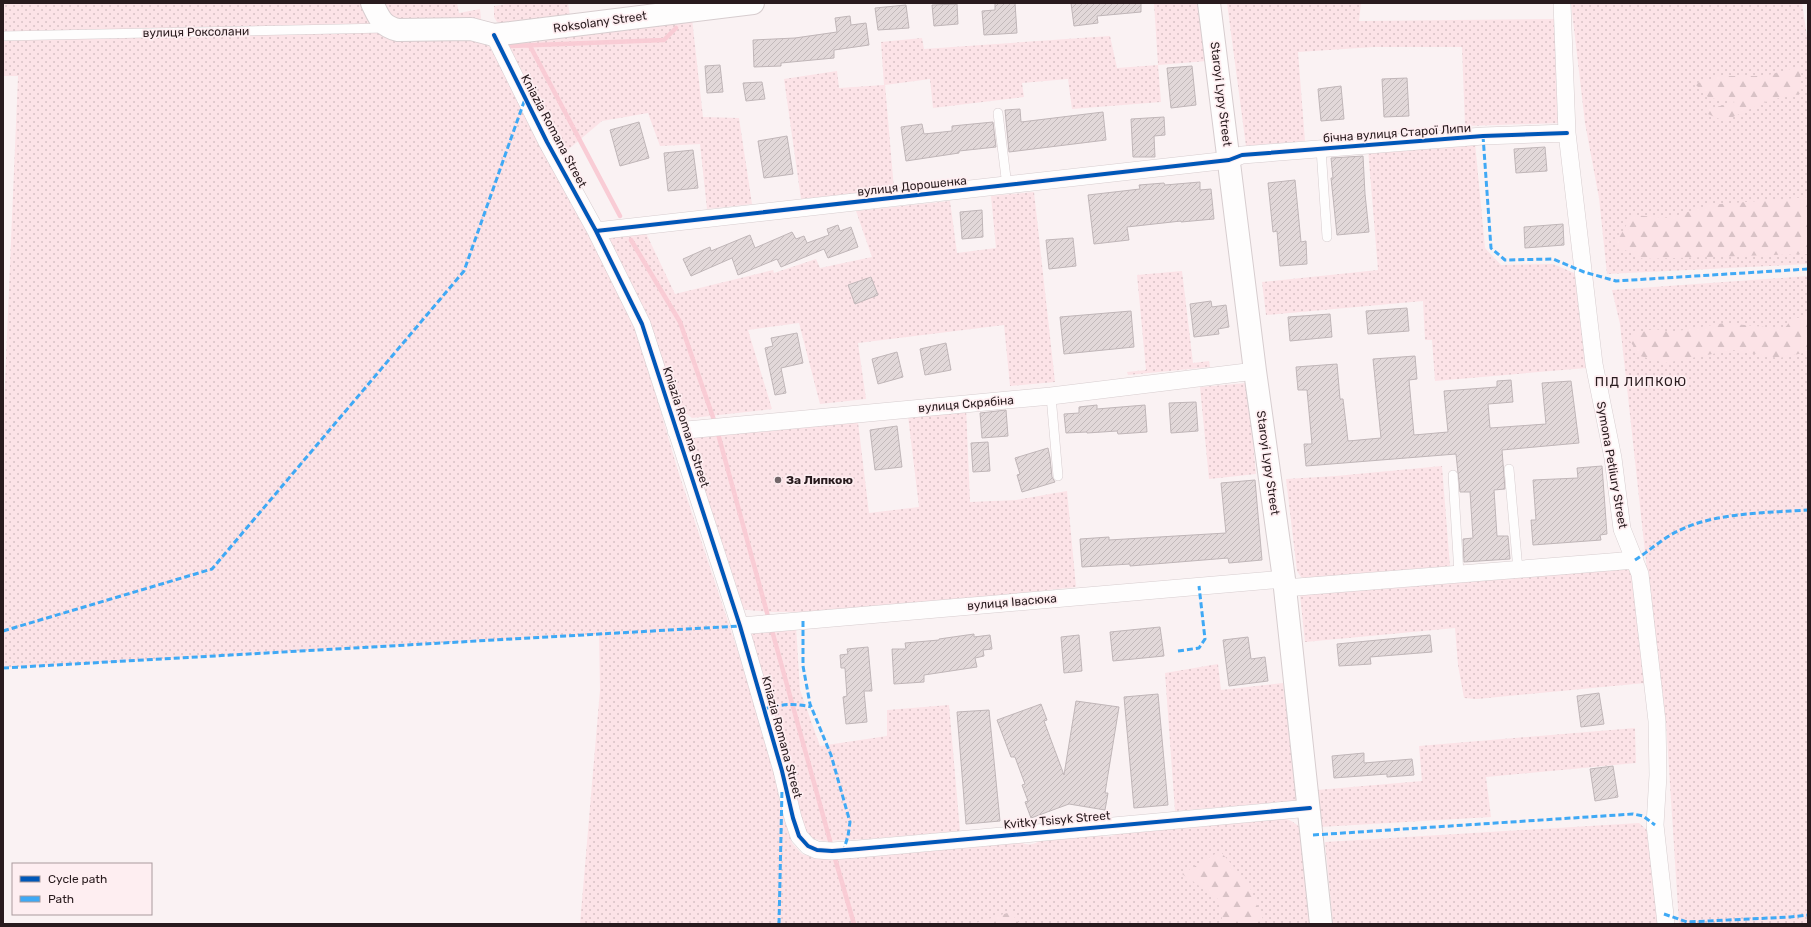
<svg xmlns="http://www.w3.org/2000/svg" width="1811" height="927" font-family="Rubik,sans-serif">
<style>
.grass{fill:url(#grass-dots)}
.forest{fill:url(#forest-firs)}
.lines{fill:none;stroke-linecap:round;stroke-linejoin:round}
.stream{stroke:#f9ccd5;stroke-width:4.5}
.building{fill:url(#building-hatch);stroke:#c0b6b8}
.lane-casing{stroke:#d7cdcf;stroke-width:10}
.street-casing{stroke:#d7cdcf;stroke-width:18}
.secondary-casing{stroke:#d7cdcf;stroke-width:24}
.lane{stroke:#fefdfd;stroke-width:9}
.street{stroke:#fefdfd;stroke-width:17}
.secondary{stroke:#fefdfd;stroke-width:22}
.quiet{stroke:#3fa9f5;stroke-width:3;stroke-dasharray:6 3;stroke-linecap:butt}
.cycleway-casing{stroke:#feeef1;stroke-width:6}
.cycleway{stroke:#0057b8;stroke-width:4}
.poi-dot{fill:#726669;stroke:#feeef1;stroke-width:1.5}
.labels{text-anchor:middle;stroke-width:3.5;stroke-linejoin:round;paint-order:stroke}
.street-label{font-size:12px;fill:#291b1e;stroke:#feeef1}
.poi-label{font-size:12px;font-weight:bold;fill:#291b1e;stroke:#feeef1;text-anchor:start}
.neighbourhood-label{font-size:13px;letter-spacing:1px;fill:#291b1e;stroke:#feeef1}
</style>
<defs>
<pattern id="grass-dots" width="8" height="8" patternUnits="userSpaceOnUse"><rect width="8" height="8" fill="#fce3e7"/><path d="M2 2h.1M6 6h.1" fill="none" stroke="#d8c2c6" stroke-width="1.8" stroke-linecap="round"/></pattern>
<pattern id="forest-firs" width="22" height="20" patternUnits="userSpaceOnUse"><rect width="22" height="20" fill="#fce3e7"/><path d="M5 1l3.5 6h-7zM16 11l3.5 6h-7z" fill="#d8c2c6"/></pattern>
<pattern id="building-hatch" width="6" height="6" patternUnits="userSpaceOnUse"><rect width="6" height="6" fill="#e2d8d9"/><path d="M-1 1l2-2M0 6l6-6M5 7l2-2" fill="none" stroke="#c2b9ba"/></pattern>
</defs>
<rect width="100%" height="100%" fill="#faf2f3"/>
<path class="grass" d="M3,3H363L368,12L477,40L490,47L608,269L638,333L678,471L775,763L792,843L802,854L819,859L1020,842C1028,846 1035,845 1042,839L1096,834C1104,838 1113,837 1120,832L1279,818C1288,819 1294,821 1300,828L1310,924H580L600,690L599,634L3,668V430L18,76H3Z
M381,3H457L459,13L480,9L481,18L479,22L401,21L391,15Z
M511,3H568L570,16L501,24L497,22L494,17V6Z
M1154,3H1200L1207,61L1158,65L1161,102L1072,109L1068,79L1022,83L1024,97L933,108L930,79L885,85L894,189L801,199L784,79L837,71L839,88L884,85L881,42L922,38L924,49L1110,36L1117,68L1158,65Z
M1227,3H1361L1359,21L1555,19L1562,123L1465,126L1462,47H1374L1298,52L1305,141L1246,146Z
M1571,3H1802L1808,43V264L1607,274L1599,198L1585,123Z
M692,19L703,117L739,118L752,204L707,209L700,144L660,146L648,113L602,121L564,153L513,55L509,44Z
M1475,143L1485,248L1501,265L1553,264L1574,273L1577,285L1586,368L1435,381L1432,340H1425L1423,301L1266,315L1262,282L1378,270L1368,149Z
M1034,192L1055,382L1010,386L1004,325L858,343L866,399L820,404L799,323L748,330L772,409L692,418L675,405L609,243L610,237L645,231L675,294L773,270L774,273L816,259L820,268L872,257L856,211L950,201L957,253L996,248L991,196Z
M1182,271L1193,363L1209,361L1210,367L1128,375L1127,372L1146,370L1137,275Z
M1808,276V924H1679L1666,722L1647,570L1620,324L1612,290Z
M1247,383L1256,474L1209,479L1200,387Z
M966,407L970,502L1016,500L1067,491L1076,587C1005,595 934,603 862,608C822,611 782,615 741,609L689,445V439L693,435L858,422L869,513L919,507L908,416Z
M1442,466L1450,567L1308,579L1301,577L1297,571L1286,479L1336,476Z
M1632,564L1645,683L1477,699L1464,698L1458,665L1455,628L1305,642L1300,595Z
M796,627L800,690L820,746L887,736V710L949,705L960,831L867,839L823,841L811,838L803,826L749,632Z
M1218,664L1221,690L1283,683L1298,796L1296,801L1175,811L1165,673Z
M1635,728L1636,763L1486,777L1491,817L1320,827L1317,790L1422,781L1419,746Z
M1639,823L1648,831L1660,924H1333L1325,842Z"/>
<path class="forest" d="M1801,66L1800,94L1770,100L1724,121L1701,111L1735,102L1709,98L1695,84L1720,76H1765Z
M1808,197V254L1643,259L1615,245L1632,215L1669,218L1709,205Z
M1808,316V352L1779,358L1733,350L1665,363L1640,356L1630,341L1636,333L1654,329L1672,332L1724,323L1784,329L1792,319Z
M1220,851L1248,883L1265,924H1223L1218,899L1182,874Z
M1010,912L1020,924H973Z"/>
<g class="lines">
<path class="stream" d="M511,46L664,40L676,28
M530,46L620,216
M631,240L680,322L715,423
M717,430L769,620
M771,627L832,848
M834,855L854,924"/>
</g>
<path class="building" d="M995,3H1015L1017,33L984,35L982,11L995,10Z
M1071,3H1141V12L1097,16L1098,23L1074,26Z
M957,4L958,24L934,26L932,5Z
M906,5L909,28L878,30L875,8Z
M850,16L851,25L866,23L869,45L834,50V58L781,63V66L754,67L753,40L795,38L837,32L835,18Z
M720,65L723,92L707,93L705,66Z
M1192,66L1196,105L1171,108L1167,68Z
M1407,78L1409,116L1384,117L1382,79Z
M762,82L765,99L746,101L743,83Z
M1341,86L1344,119L1321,121L1318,89Z
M1020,109L1021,122L1103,112L1106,140L1009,152L1005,110Z
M1164,117L1165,135L1154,136L1155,157H1133L1131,119Z
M639,122L649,158L620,166L610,130Z
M993,122L996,147L959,151V153L906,161L901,127L922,124L924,134L952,131V126Z
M787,136L793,174L764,178L758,141Z
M1545,147L1547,171L1516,173L1514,149Z
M693,150L698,188L668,191L664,153Z
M1363,156L1365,194L1369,232L1337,235L1331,178H1333L1331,158Z
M1295,180L1301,242L1306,241L1307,264L1280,266L1277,231L1273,232L1268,183Z
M1200,182V190L1211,189L1214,219L1181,222V221L1127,227L1129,240L1094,244L1088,195L1140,189L1139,185L1164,183L1165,185Z
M982,210L983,237L962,239L960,212Z
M1563,224L1564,245L1525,248L1524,227Z
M838,225L840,231L851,227L858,247L828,258L824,249L781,267L777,259L738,275L732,258L691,276L683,259L710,247L711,251L750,235L755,248L792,232L796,239L804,236L807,243L829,235L827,229Z
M1073,238L1076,266L1049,269L1046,240Z
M871,277L878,295L855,304L848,285Z
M1211,301L1212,307L1226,305L1229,327L1218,329L1219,334L1194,337L1190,304Z
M1407,308L1409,331L1368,334L1366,311Z
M1131,311L1134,347L1064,354L1060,317Z
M1330,314L1332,337L1290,341L1288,317Z
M797,333L803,363L781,368L786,393L775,395L765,348L773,346L771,338Z
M946,343L951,370L925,375L920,349Z
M897,352L903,377L878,384L872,359Z
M1415,356L1417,379L1409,380L1414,435L1448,432L1444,391L1497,387V381L1511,380L1513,402L1488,404L1490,428L1546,424L1542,383L1571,381L1579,443L1502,450L1505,489L1494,490L1497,536H1508L1510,559L1464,562L1463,539L1473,538L1470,492H1460L1456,454L1306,466L1304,444H1312L1307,390H1298L1296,367L1337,364L1340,399H1343L1348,441L1381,438L1373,359Z
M1196,402L1198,431L1171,433L1169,403Z
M1097,405V409L1145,405L1147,432L1118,434L1117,431L1087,433V432L1066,433L1064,414L1079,413V407Z
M1006,410L1008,436L982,438L980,413Z
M897,426L902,467L875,470L870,430Z
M988,442L990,471L973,472L971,443Z
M1048,448L1050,458L1052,477L1055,482L1022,492L1017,475L1020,474L1015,458Z
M1602,466L1607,534L1600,535L1601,540L1533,545L1531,520H1536L1533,480L1578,478L1577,468Z
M1255,480L1262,560L1229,563L1228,558L1130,566V564L1082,567L1080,539L1109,537V540L1226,533L1221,483Z
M1160,627L1164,656L1113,661L1110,632Z
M974,634V637L990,635L992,649L983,650L984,656L975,658L977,667L924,675V682L894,684L892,649H906L905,643L939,640V639Z
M1079,635L1082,671L1064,673L1061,637Z
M1430,635L1432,652L1370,657L1371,664L1339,666L1337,644Z
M1248,637L1251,659L1265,657L1268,681L1229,686L1223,640Z
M868,647L872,691H864L867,722L846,724L843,697L847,696L845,668H841L840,655L848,654L847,649Z
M1599,693L1604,724L1581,727L1577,696Z
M1158,694L1168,805L1134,808L1124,697Z
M1076,701L1119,707L1105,793H1108L1105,810L1069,804L1031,818L1025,802L1028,801L1022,785L1025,784L1015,757H1011L997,720L1041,704L1047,720L1044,721L1064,775Z
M989,710L1000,821L966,824L957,712Z
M1364,753V763L1412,759L1414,775L1387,777V774L1334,778L1332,756Z
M1613,766L1618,797L1595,801L1590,769Z"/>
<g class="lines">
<defs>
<path id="lane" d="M3,36L386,28
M998,113L1007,186
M1321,149L1327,237
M1051,396L1058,476
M1509,469L1518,570
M1453,475L1459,574"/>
<path id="street" d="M1562,3L1567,133L1594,364L1613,458L1622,529L1640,574L1657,721L1658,775L1655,825L1666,924
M494,35L547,142L596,231L642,324L740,626L782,771L793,818L799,836L808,846L817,850L832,851L858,849L1310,808
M596,231L1229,160L1242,155L1483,136L1567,133
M676,431L1051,396L1255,371
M1285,588L1635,560
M740,626L1284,579"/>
<path id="secondary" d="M372,3C379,17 381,26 398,30L471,29L494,35L753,3
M1209,3L1255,371L1284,579L1321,924"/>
</defs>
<use href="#lane" class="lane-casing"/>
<use href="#street" class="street-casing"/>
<use href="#secondary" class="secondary-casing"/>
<use href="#lane" class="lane"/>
<use href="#street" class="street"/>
<use href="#secondary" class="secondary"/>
<path class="quiet" d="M1483,136L1491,248L1505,260L1553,259L1584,272L1616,281L1808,269
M1635,560C1649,551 1663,538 1678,531C1716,512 1767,513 1808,510
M803,621V666L810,704L831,755L850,822L848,836L844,849
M3,631L212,569L464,271L525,99
M1178,651L1199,648L1205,639L1199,586
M3,668L740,626
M764,709C781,704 794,703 811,707
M1313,835L1633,814L1643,816L1655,825
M1664,914L1687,922L1790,917L1808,915
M779,924L782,789"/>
<defs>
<path id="cycleway" d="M494,35L547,142L596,231L642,324L740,626L782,771L793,818L799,836L808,846L817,850L832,851L858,849L1310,808
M596,231L1229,160L1242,155L1483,136L1567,133"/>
</defs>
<use href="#cycleway" class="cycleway-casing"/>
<use href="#cycleway" class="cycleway"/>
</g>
<circle class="poi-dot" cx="778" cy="480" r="4"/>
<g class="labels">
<g class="street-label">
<text transform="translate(600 22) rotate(-8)" y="4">Roksolany Street</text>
<text transform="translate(196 32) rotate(-1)" y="4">вулиця Роксолани</text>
<text transform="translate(1221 94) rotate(83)" y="4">Staroyi Lypy Street</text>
<text transform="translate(554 131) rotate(62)" y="4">Kniazia Romana Street</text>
<text transform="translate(1397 133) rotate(-4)" y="4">бічна вулиця Старої Липи</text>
<text transform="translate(912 186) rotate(-6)" y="4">вулиця Дорошенка</text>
<text transform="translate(966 404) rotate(-5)" y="4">вулиця Скрябіна</text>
<text transform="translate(686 427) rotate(72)" y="4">Kniazia Romana Street</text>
<text transform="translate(1268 463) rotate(82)" y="4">Staroyi Lypy Street</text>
<text transform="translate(1612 465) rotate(80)" y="4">Symona Petliury Street</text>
<text transform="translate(1012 602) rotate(-5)" y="4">вулиця Івасюка</text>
<text transform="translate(782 737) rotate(75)" y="4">Kniazia Romana Street</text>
<text transform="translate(1057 820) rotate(-5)" y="4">Kvitky Tsisyk Street</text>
</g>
<g class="poi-label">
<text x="786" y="484">За Липкою</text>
</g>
<g class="neighbourhood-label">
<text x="1641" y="386">ПІД ЛИПКОЮ</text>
</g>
</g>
<rect width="1811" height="927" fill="none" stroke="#291b1e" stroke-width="8"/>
<rect x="12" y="863" width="140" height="52" fill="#feeef1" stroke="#a99a9d"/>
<rect x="20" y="876" width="20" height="6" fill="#0057b8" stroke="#a99a9d"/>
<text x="48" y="883" font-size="12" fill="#291b1e">Cycle path</text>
<rect x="20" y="896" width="20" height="6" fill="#3fa9f5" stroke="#a99a9d"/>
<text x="48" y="903" font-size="12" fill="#291b1e">Path</text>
</svg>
